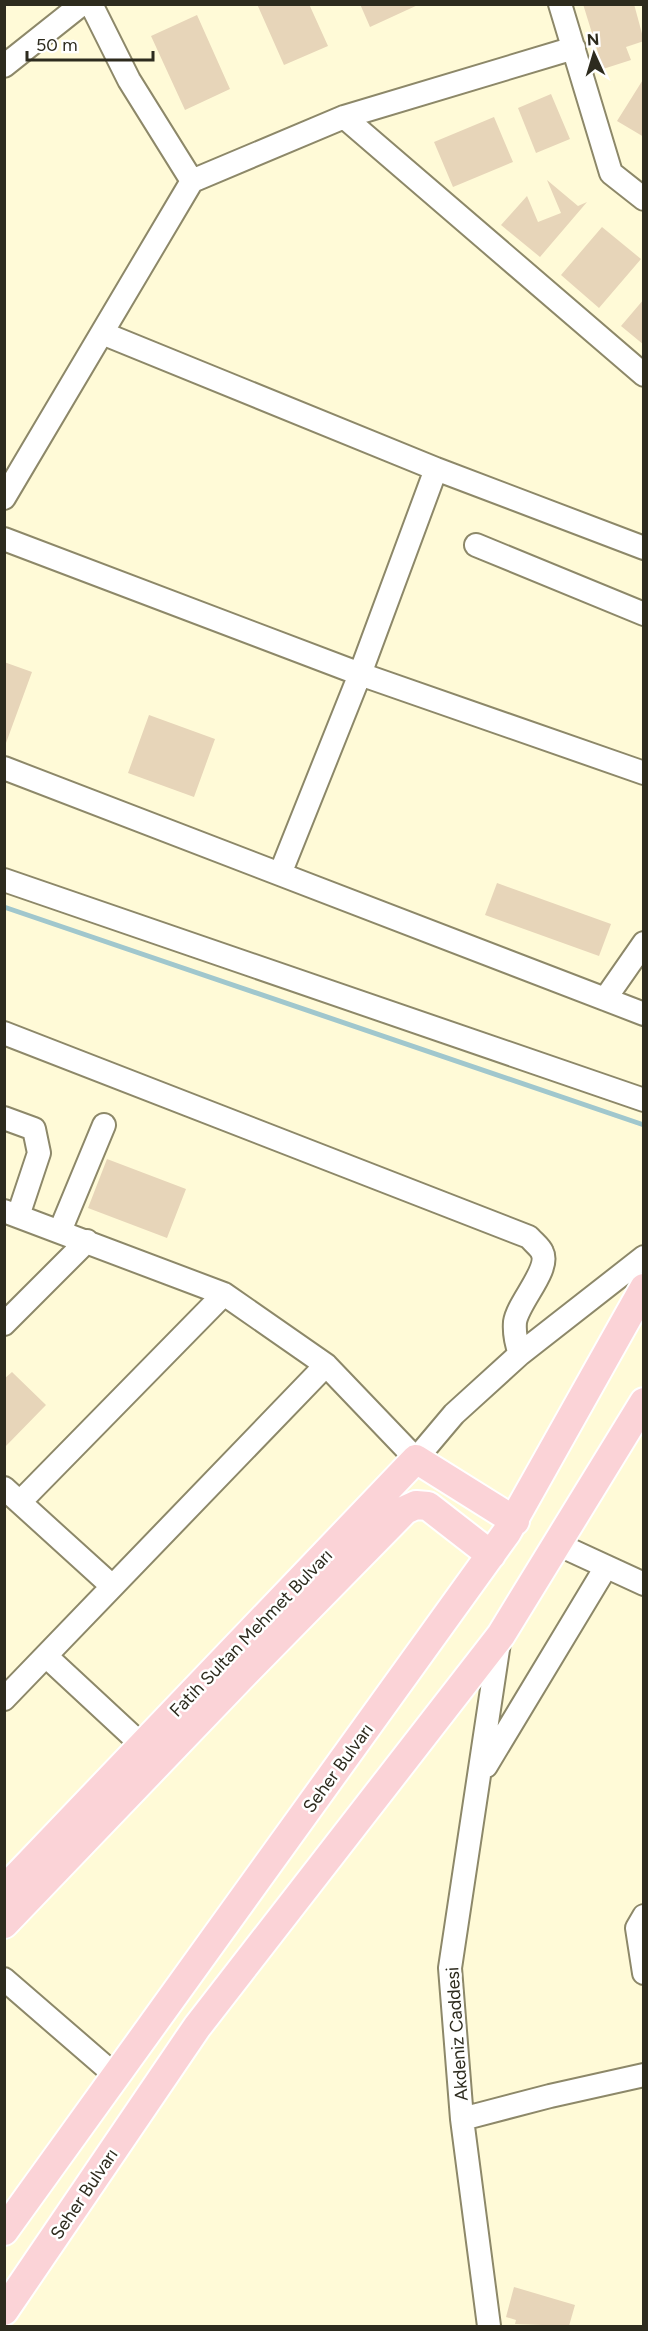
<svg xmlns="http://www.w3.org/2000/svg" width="648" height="2331" font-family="Figtree,sans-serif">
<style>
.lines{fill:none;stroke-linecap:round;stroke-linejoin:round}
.stream{stroke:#a0c7cd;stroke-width:5}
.building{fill:#e7d5b9}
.minor-casing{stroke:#8d8869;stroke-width:26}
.major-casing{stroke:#fff;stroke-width:32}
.minor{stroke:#fff;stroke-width:22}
.major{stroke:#fbd3d7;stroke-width:28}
.labels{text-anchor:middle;stroke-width:5;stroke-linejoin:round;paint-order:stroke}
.street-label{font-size:18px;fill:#2d2b1e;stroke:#fff}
</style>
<rect width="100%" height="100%" fill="#fffad7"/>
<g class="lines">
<path class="stream" d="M4,907L644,1125"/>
</g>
<path class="building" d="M257,4H309L328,46L284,65Z
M360,4H420L370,27Z
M583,4H634L644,41L626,47L631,60L603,69Z
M197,15L230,89L185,110L151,36Z
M644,78V137L617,121Z
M551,94L570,139L536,153L518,108Z
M494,117L513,162L453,187L434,142Z
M547,180L578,206L587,202L540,257L501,225L527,196L538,222L561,213Z
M602,227L641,259L599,308L561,275Z
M644,299V345L621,326Z
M4,662L32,672L6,743H4Z
M149,715L215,739L194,797L128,773Z
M497,883L611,924L599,956L485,915Z
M107,1159L186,1189L167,1238L88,1208Z
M12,1372L46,1405L4,1448V1379Z
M514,2287L575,2305L569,2326L515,2324L516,2320L506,2317Z"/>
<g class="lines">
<defs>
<path id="minor" d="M91,4L129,80L192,181
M560,4L611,173L644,199
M4,66L82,4
M344,117L644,375
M102,333L436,469L644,548
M4,498L192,181L344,117L574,48
M4,539L360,674L644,773
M476,545L644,614
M4,768L644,1014
M280,874L360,674L436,469
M4,880L644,1100
M605,999L644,943
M4,1033L529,1237C533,1242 540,1247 542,1252C551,1269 518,1302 515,1322C514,1334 516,1343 520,1354
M4,1118L34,1129L39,1153L18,1216
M4,1211L224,1294L326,1365L416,1459L454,1414L520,1354L644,1257
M60,1231L104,1125
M4,1324L87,1241
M4,1488L112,1586
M20,1502L224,1294
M555,1543L644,1584
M46,1656L143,1746
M4,1699L326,1365
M486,1766L606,1567
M644,1916L637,1928L644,1973
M4,1979L116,2076
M462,2119L550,2096L644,2075
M489,2326L462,2119L450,1968L500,1636"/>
<path id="major" d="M4,1890L416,1459L515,1521
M4,1924L242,1676L405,1510L416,1505L428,1506L491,1555
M4,2231L507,1532L644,1288
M4,2311L197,2027L501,1635L644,1402"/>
</defs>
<use href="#minor" class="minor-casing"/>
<use href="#major" class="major-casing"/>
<use href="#minor" class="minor"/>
<use href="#major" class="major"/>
</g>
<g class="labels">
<g class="street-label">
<text transform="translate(251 1633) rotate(-46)" y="6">Fatih Sultan Mehmet Bulvarı</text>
<text transform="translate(338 1768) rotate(-54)" y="6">Seher Bulvarı</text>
<text transform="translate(457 2034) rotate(-94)" y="6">Akdeniz Caddesi</text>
<text transform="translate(84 2194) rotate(-56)" y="6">Seher Bulvarı</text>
</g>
</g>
<rect width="648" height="2331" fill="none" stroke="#2d2b1e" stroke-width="12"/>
<g transform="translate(594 54) rotate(356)" stroke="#ffffff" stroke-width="4.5" paint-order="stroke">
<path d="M0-4.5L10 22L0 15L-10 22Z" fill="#2d2b1e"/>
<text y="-9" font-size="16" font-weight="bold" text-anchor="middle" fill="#2d2b1e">N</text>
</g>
<path d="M27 51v9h126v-9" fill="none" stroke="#2d2b1e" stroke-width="3"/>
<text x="36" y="51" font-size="18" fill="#2d2b1e" stroke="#ffffff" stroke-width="4.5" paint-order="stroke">50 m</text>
</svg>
